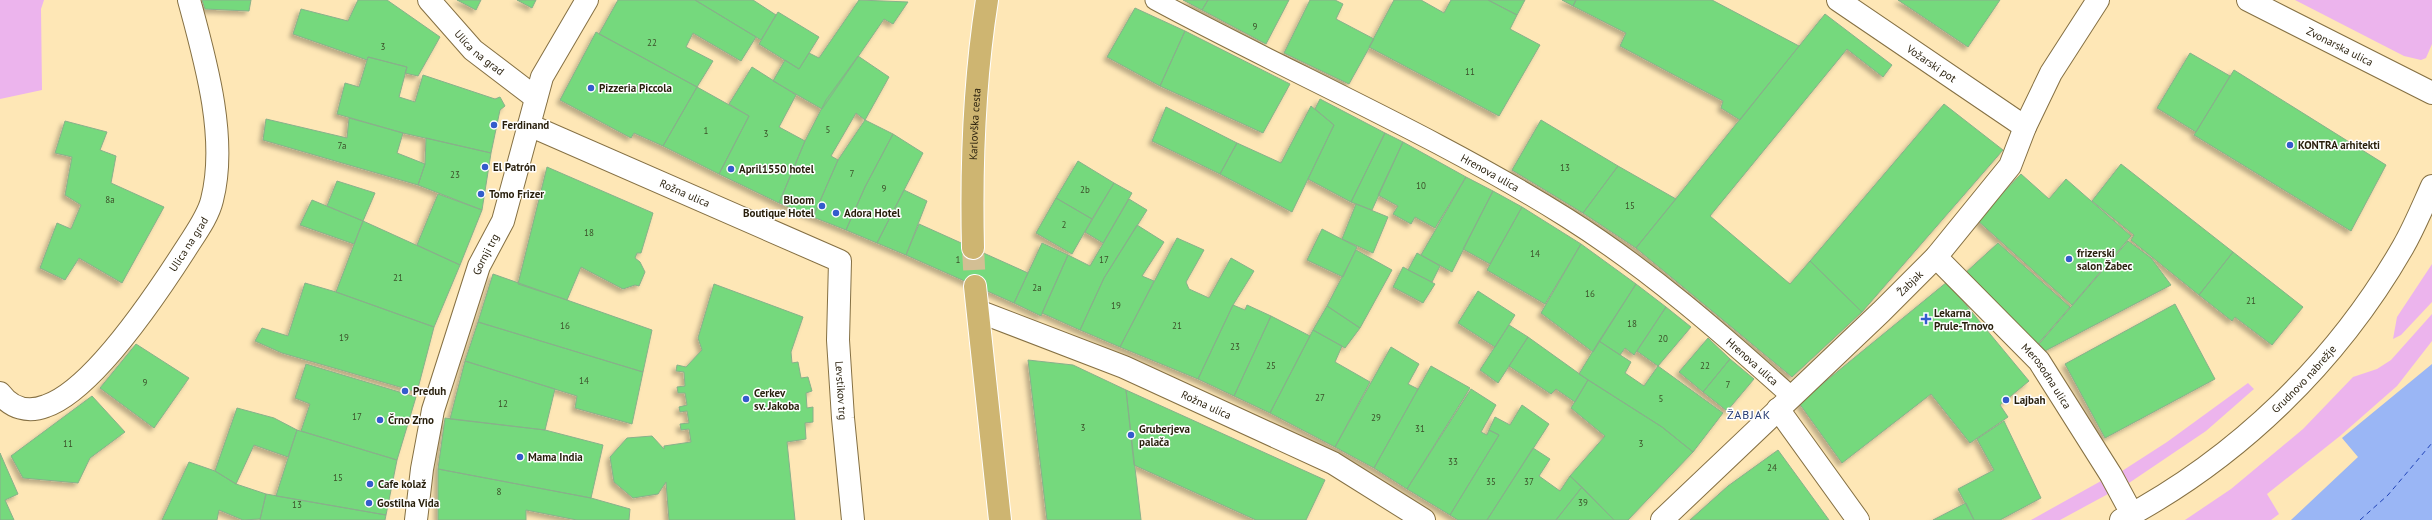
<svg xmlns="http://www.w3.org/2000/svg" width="2432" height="520" font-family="'PT Sans',sans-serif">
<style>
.green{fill:#ecb4ed}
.water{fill:#9ab6f5}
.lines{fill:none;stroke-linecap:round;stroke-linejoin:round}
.ferry{stroke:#1f42b7;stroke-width:1;stroke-dasharray:5 4;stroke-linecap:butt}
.building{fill:#74d97d;stroke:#89b08b;filter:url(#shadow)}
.primary-tunnel{stroke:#d3bf94;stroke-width:22;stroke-dasharray:22 11;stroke-linecap:butt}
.service-casing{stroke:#857043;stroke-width:21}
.pedestrian-casing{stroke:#857043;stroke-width:24}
.minor-casing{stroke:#857043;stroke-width:24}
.primary-casing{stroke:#fff;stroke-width:24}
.service{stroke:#fff;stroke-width:19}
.pedestrian{stroke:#fff;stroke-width:22}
.minor{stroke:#fff;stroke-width:22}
.primary{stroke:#ceb571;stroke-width:22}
.poi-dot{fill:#345ccc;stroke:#fff;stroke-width:1.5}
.labels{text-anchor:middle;stroke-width:3;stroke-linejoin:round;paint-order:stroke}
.number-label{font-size:9px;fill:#3b4e28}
.street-label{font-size:11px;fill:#281f0c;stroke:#fff}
.poi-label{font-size:11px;font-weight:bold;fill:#281f0c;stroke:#fff;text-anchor:start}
.neighbourhood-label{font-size:12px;letter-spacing:1px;fill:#263b73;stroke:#fff}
</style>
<defs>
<filter id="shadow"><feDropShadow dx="-3.5" dy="3.5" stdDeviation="2" flood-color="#0004"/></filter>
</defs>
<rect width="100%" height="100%" fill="#fee7b6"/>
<path class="green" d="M0,0H44L41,9L42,90L0,99Z
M2295,0H2432V44L2426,58L2421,60L2404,56Z
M2432,264V302L2401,335L2393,339L2397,317Z
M2432,314V341L2397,386L2340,436L2267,494L2279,514L2271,520H2185L2231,489L2303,429L2353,377L2377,369L2391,360Z
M2248,383L2254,389L2206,431L2129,483L2122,471L2167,442Z
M2101,481L2108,494L2060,520H2031Z"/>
<path class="water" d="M2432,364V520H2291L2358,457L2342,438Z"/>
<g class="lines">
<path class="ferry" d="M2360,520L2388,495L2432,443"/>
</g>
<path class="building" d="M202,0H251L249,11L205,9Z
M358,0H387L440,37L418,76L405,73L407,67L368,57L367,60L293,34L301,9L348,21Z
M457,0H481L476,10Z
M517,0H536L532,8Z
M618,0H695L756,37L741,61L693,33L686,47L713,61L697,87L599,34Z
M695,0H753L776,15L761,40Z
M859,0L908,2L893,24L884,19L822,109L773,81L785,60L799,69L809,53L819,58Z
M1183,0H1208L1202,10Z
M1208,0H1289L1266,44L1202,10Z
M1310,0H1335L1343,4L1336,19L1374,39L1349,84L1284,53Z
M1394,0H1421L1444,13L1451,0H1488L1517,15L1510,29L1540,45L1499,116L1369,47Z
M1488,0H1525L1517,15Z
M1562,0H1576L1573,6Z
M1576,0H1712L1799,46L1740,120L1721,108L1723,101L1620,46L1626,33L1573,6Z
M1898,0H2000L1968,47Z
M1135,8L1185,31L1160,86L1107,57Z
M778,12L819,37L799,69L759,44Z
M1825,14L1892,65L1883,77L1847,49L1710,216L1790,284L1810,261L1862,312L1792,377L1636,248Z
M1185,31L1290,84L1263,133L1160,86Z
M596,32L697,87L663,146L634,133L631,138L560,100Z
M2190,53L2230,76L2196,132L2157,108Z
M858,56L889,77L865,120L856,113L831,156L838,160L813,217L779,203L805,141L826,100Z
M368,57L407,67L399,97L415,102L423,75L495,99L500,97L505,106L500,110L491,153L403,133L337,114L345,83L359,87Z
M752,67L796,95L779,127L805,141L779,203L719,174L749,116L729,104Z
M2234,70L2386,165L2351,231L2194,135Z
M697,87L749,116L719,174L663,146Z
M1320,99L1385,133L1351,202L1308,179L1334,125L1315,109Z
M1944,104L2003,150L1862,312L1810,261Z
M1311,106L1334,125L1292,212L1220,174L1237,143L1281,163Z
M1166,107L1237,143L1220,174L1152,141Z
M349,118L403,133L397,153L425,164L418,185L263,140L266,119L347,138Z
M865,120L893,134L865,187L846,230L813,217L838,160Z
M1541,120L1618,166L1583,213L1512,170Z
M65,121L107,132L100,150L116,156L111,183L164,207L122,283L79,258L65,280L40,268L57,223L71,229L81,205L65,195L72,157L55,153Z
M1385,133L1403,142L1372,210L1351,202Z
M893,134L923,153L877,243L846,230L865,187Z
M426,138L491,153L482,210L418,185L425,164Z
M1403,142L1466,177L1435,228L1415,217L1411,224L1393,214L1398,206L1378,195Z
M1078,161L1114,183L1092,219L1056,198Z
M2121,164L2233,252L2199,295L2131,240L2134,235L2092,201Z
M1618,166L1676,199L1636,248L1583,213Z
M547,167L653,213L641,253H637L635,258L640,262L645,272L639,286L635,285L623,289L581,267L567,300L518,284Z
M2021,174L2049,199L2066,179L2131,236L2072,305L1977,220Z
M1466,177L1493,191L1452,272L1421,255Z
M337,181L375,193L363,221L327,206Z
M1114,183L1132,193L1103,243L1085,232Z
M904,190L927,201L906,255L877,243Z
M1493,191L1522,207L1490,264L1463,249Z
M438,194L482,210L460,265L417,245Z
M1056,198L1092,219L1072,254L1036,233Z
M1129,199L1147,210L1104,278L1080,330L1042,313L1068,255L1090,266Z
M312,200L363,221L354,244L300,225Z
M1356,204L1388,217L1373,253L1342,239Z
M1522,207L1581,244L1545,304L1487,270Z
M363,221L460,265L434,327L336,292Z
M919,224L1028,273L1014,303L906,255Z
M1137,225L1164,242L1142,276L1154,281L1120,347L1080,330L1104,278Z
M1322,229L1357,247L1343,277L1307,260Z
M1177,238L1204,250L1186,282L1189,289L1209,298L1231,258L1254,271L1233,305L1198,379L1120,347Z
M2128,241L2151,258L2171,285L2045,351L2039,344Z
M1042,243L1068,255L1041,316L1014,303Z
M1998,243L2070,307L2037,345L1963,275Z
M1581,244L1636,284L1593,352L1541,313Z
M1356,250L1392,270L1360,328L1327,306Z
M2233,252L2303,307L2272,345L2235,317L2232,321L2199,295Z
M1417,253L1440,266L1432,282L1408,270Z
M1403,267L1435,284L1423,303L1393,287Z
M493,274L652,330L643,372L478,322Z
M1947,282L2029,381L2000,405L2008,417L1970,443L1931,394L1842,463L1799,403Z
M305,283L336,292L434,327L417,392L282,353L255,341L262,328L288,336Z
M714,284L803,317L791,352L792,363L798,362L801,378L808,377L812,391L806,393L807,408L813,407V422L805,423L806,439L787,442L795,520H669L666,482L658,494L633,498L614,482L610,457L627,438L652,436L664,449V446L691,442L689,429L681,430L680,424L689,423L687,411L680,412L679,407L687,405L685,393H678L677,387L685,386L684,372L676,371L677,365L686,367L702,350L698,338Z
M1636,284L1666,307L1634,355L1625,348L1620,355L1599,341Z
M1478,291L1515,315L1495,347L1458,323Z
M2175,304L2215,379L2105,438L2065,364Z
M1233,305L1245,310L1247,305L1271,316L1234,396L1198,379Z
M1327,306L1360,328L1345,348L1313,330Z
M1666,307L1691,327L1658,366L1637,351Z
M1271,316L1310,336L1270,413L1234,396Z
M478,322L643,372L632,424L575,408L577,396L465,361Z
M1509,325L1528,337L1498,383L1480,370Z
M1313,330L1342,346L1335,362L1370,382L1335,447L1270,413Z
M1528,337L1588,380L1575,402L1556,389L1551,394L1509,366Z
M1708,338L1730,359L1703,392L1679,372Z
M1599,341L1631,362L1625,373L1644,386L1658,366L1723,413L1693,452L1662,427L1579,374Z
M136,344L189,378L154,428L100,388Z
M1391,347L1419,364L1408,384L1418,389L1374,468L1335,447Z
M1730,359L1754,379L1727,411L1703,392Z
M1028,360L1073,365L1126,390L1141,520H1047Z
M465,361L555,389L545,430L450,419Z
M306,364L416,397L397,460L301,431L310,404L295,398Z
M1431,366L1470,388L1407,489L1374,468Z
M1588,380L1662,427L1693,452L1628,520H1614L1570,476L1605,436L1571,408Z
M1471,389L1496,405L1481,432L1487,435L1489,430L1499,435L1450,515L1407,489Z
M1126,390L1325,480L1306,520H1256L1134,465Z
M92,396L125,432L90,458L78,483L23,478L11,456Z
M1522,405L1549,424L1487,520H1458L1450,515L1499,435L1489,430L1495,417L1510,425Z
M237,408L274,418L297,430L288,457L254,445L236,484L215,471Z
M445,418L545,430L603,445L591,498L438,469Z
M2004,421L2041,498L2000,520H1974L1958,489L1994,470L1977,439Z
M297,430L397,460L386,515L276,496Z
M1533,448L1550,459L1539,476L1560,491L1570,476L1582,487L1556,520H1487Z
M1778,450L1829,520H1690L1728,486Z
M0,453L18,494L5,500L14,520H0Z
M189,462L215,471L236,484L266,494L260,519L243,520L219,510L217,520H162Z
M438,469L591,498L630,509L629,520H577L526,510V520H438Z
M1582,487L1614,520H1556Z
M266,494L386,515L385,520H260Z
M1966,503L1974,520H1933Z"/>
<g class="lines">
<path class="primary-tunnel" d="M973,248L975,286"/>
<defs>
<g id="service">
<path id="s1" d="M1155,0C1292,74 1435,135 1567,218C1648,269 1721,333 1792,397"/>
</g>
<g id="pedestrian">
<path id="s2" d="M1936,257L2039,361L2111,475L2132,514"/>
<path id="s3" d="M978,311L1124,367L1333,463L1424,520"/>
<path id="s4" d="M416,520L422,469L433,410L479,266L503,221L529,125"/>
</g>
<g id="minor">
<path id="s5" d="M429,0L473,50L536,98"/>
<path id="s6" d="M587,0L542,77L529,125L840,261L838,340L843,418L853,520"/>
<path id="s7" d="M1838,0L2025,127"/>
<path id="s8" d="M2248,0L2432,93"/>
<path id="s9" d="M0,393C11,408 28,413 46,406C93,390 158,292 185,250C195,234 208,217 212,200C228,138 205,59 189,0"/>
<path d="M1778,409L1858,520"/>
<path id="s10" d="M1662,520L1881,312L1936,257L2010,166L2025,127L2051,73L2098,0"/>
<path id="s11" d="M2121,520C2238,458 2337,362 2403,247C2414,228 2423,206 2432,186"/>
</g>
<g id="primary">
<path id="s12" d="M973,248C971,165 974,82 987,0"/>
<path d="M975,286L1000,520"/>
</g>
</defs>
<use href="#service" class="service-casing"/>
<use href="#pedestrian" class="pedestrian-casing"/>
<use href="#minor" class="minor-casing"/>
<use href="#primary" class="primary-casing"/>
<use href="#service" class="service"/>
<use href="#pedestrian" class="pedestrian"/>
<use href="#minor" class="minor"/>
<use href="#primary" class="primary"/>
</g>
<g class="poi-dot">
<circle cx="591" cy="88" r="4"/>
<circle cx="494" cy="125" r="4"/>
<circle cx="2290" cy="145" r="4"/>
<circle cx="485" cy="167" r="4"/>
<circle cx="731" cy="169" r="4"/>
<circle cx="481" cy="194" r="4"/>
<circle cx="822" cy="206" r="4"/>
<circle cx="836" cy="213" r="4"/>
<circle cx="2069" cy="259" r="4"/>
<path d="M1924 313h4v4h4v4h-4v4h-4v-4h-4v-4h4z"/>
<circle cx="405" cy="391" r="4"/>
<circle cx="746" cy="399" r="4"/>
<circle cx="2006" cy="400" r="4"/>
<circle cx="380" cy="420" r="4"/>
<circle cx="1131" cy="435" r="4"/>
<circle cx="520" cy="457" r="4"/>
<circle cx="370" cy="484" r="4"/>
<circle cx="369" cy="503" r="4"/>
</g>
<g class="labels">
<g class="number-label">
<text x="1255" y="30">9</text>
<text x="652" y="46">22</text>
<text x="383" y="50">3</text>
<text x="1470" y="75">11</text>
<text x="828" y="133">5</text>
<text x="706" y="134">1</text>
<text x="766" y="137">3</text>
<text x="342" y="149">7a</text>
<text x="1565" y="171">13</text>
<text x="852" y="177">7</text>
<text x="455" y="178">23</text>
<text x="1421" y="189">10</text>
<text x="884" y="192">9</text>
<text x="1085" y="193">2b</text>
<text x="110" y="203">8a</text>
<text x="1630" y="209">15</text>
<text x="1064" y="228">2</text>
<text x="589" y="236">18</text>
<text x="1535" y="257">14</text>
<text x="958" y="263">1</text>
<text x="1104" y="263">17</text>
<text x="398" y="281">21</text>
<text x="1037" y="291">2a</text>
<text x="1590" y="297">16</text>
<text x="2251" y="304">21</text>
<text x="1116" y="309">19</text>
<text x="1632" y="327">18</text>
<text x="565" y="329">16</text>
<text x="1177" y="329">21</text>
<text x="344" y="341">19</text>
<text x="1663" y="342">20</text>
<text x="1235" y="350">23</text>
<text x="1271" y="369">25</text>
<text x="1705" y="369">22</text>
<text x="584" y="384">14</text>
<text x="145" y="386">9</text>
<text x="1728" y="388">7</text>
<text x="1320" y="401">27</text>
<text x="1661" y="402">5</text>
<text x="503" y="407">12</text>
<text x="357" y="420">17</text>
<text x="1376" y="421">29</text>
<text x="1083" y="431">3</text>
<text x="1420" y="432">31</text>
<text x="68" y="447">11</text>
<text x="1641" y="447">3</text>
<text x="1453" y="465">33</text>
<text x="1772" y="471">24</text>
<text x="338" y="481">15</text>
<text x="1491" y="485">35</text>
<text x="1529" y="485">37</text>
<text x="499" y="495">8</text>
<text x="1583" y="506">39</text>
<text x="297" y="508">13</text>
</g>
<g class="street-label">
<text dy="4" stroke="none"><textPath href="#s8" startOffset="103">Zvonarska ulica</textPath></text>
<text dy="4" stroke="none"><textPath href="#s5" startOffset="73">Ulica na grad</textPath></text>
<text dy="4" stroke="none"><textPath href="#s7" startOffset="113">Vožarski pot</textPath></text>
<text dy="4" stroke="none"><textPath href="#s12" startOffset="124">Karlovška cesta</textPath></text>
<text dy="4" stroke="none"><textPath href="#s1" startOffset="377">Hrenova ulica</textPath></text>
<text dy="4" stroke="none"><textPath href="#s6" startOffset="309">Rožna ulica</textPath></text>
<text dy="4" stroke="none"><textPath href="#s9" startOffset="270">Ulica na grad</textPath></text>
<text dy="4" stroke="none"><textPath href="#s4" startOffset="276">Gornji trg</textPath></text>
<text dy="4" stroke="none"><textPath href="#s10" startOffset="343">Žabjak</textPath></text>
<text dy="4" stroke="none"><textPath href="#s1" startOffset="701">Hrenova ulica</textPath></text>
<text dy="4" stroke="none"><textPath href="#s2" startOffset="163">Merosodna ulica</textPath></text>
<text dy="4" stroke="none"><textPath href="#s11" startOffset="232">Grudnovo nabrežje</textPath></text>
<text dy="4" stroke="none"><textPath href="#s6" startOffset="608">Levstikov trg</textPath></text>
<text dy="4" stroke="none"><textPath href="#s3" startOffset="247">Rožna ulica</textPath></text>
</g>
<g class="poi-label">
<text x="599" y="92">Pizzeria Piccola</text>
<text x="502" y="129">Ferdinand</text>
<text x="2298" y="149">KONTRA arhitekti</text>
<text x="493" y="171">El Patrón</text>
<text x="739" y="173">April1550 hotel</text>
<text x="489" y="198">Tomo Frizer</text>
<text x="814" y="204" text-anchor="end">Bloom<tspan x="814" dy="13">Boutique Hotel</tspan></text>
<text x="844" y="217">Adora Hotel</text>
<text x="2077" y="257">frizerski<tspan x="2077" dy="13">salon Žabec</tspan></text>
<text x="1934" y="317">Lekarna<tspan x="1934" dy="13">Prule-Trnovo</tspan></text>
<text x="413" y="395">Preduh</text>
<text x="754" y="397">Cerkev<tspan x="754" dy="13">sv. Jakoba</tspan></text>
<text x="2014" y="404">Lajbah</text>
<text x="388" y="424">Črno Zrno</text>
<text x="1139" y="433">Gruberjeva<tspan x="1139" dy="13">palača</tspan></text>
<text x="528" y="461">Mama India</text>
<text x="378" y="488">Cafe kolaž</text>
<text x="377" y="507">Gostilna Vida</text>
</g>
<g class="neighbourhood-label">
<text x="1749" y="419">ŽABJAK</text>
</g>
</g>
</svg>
